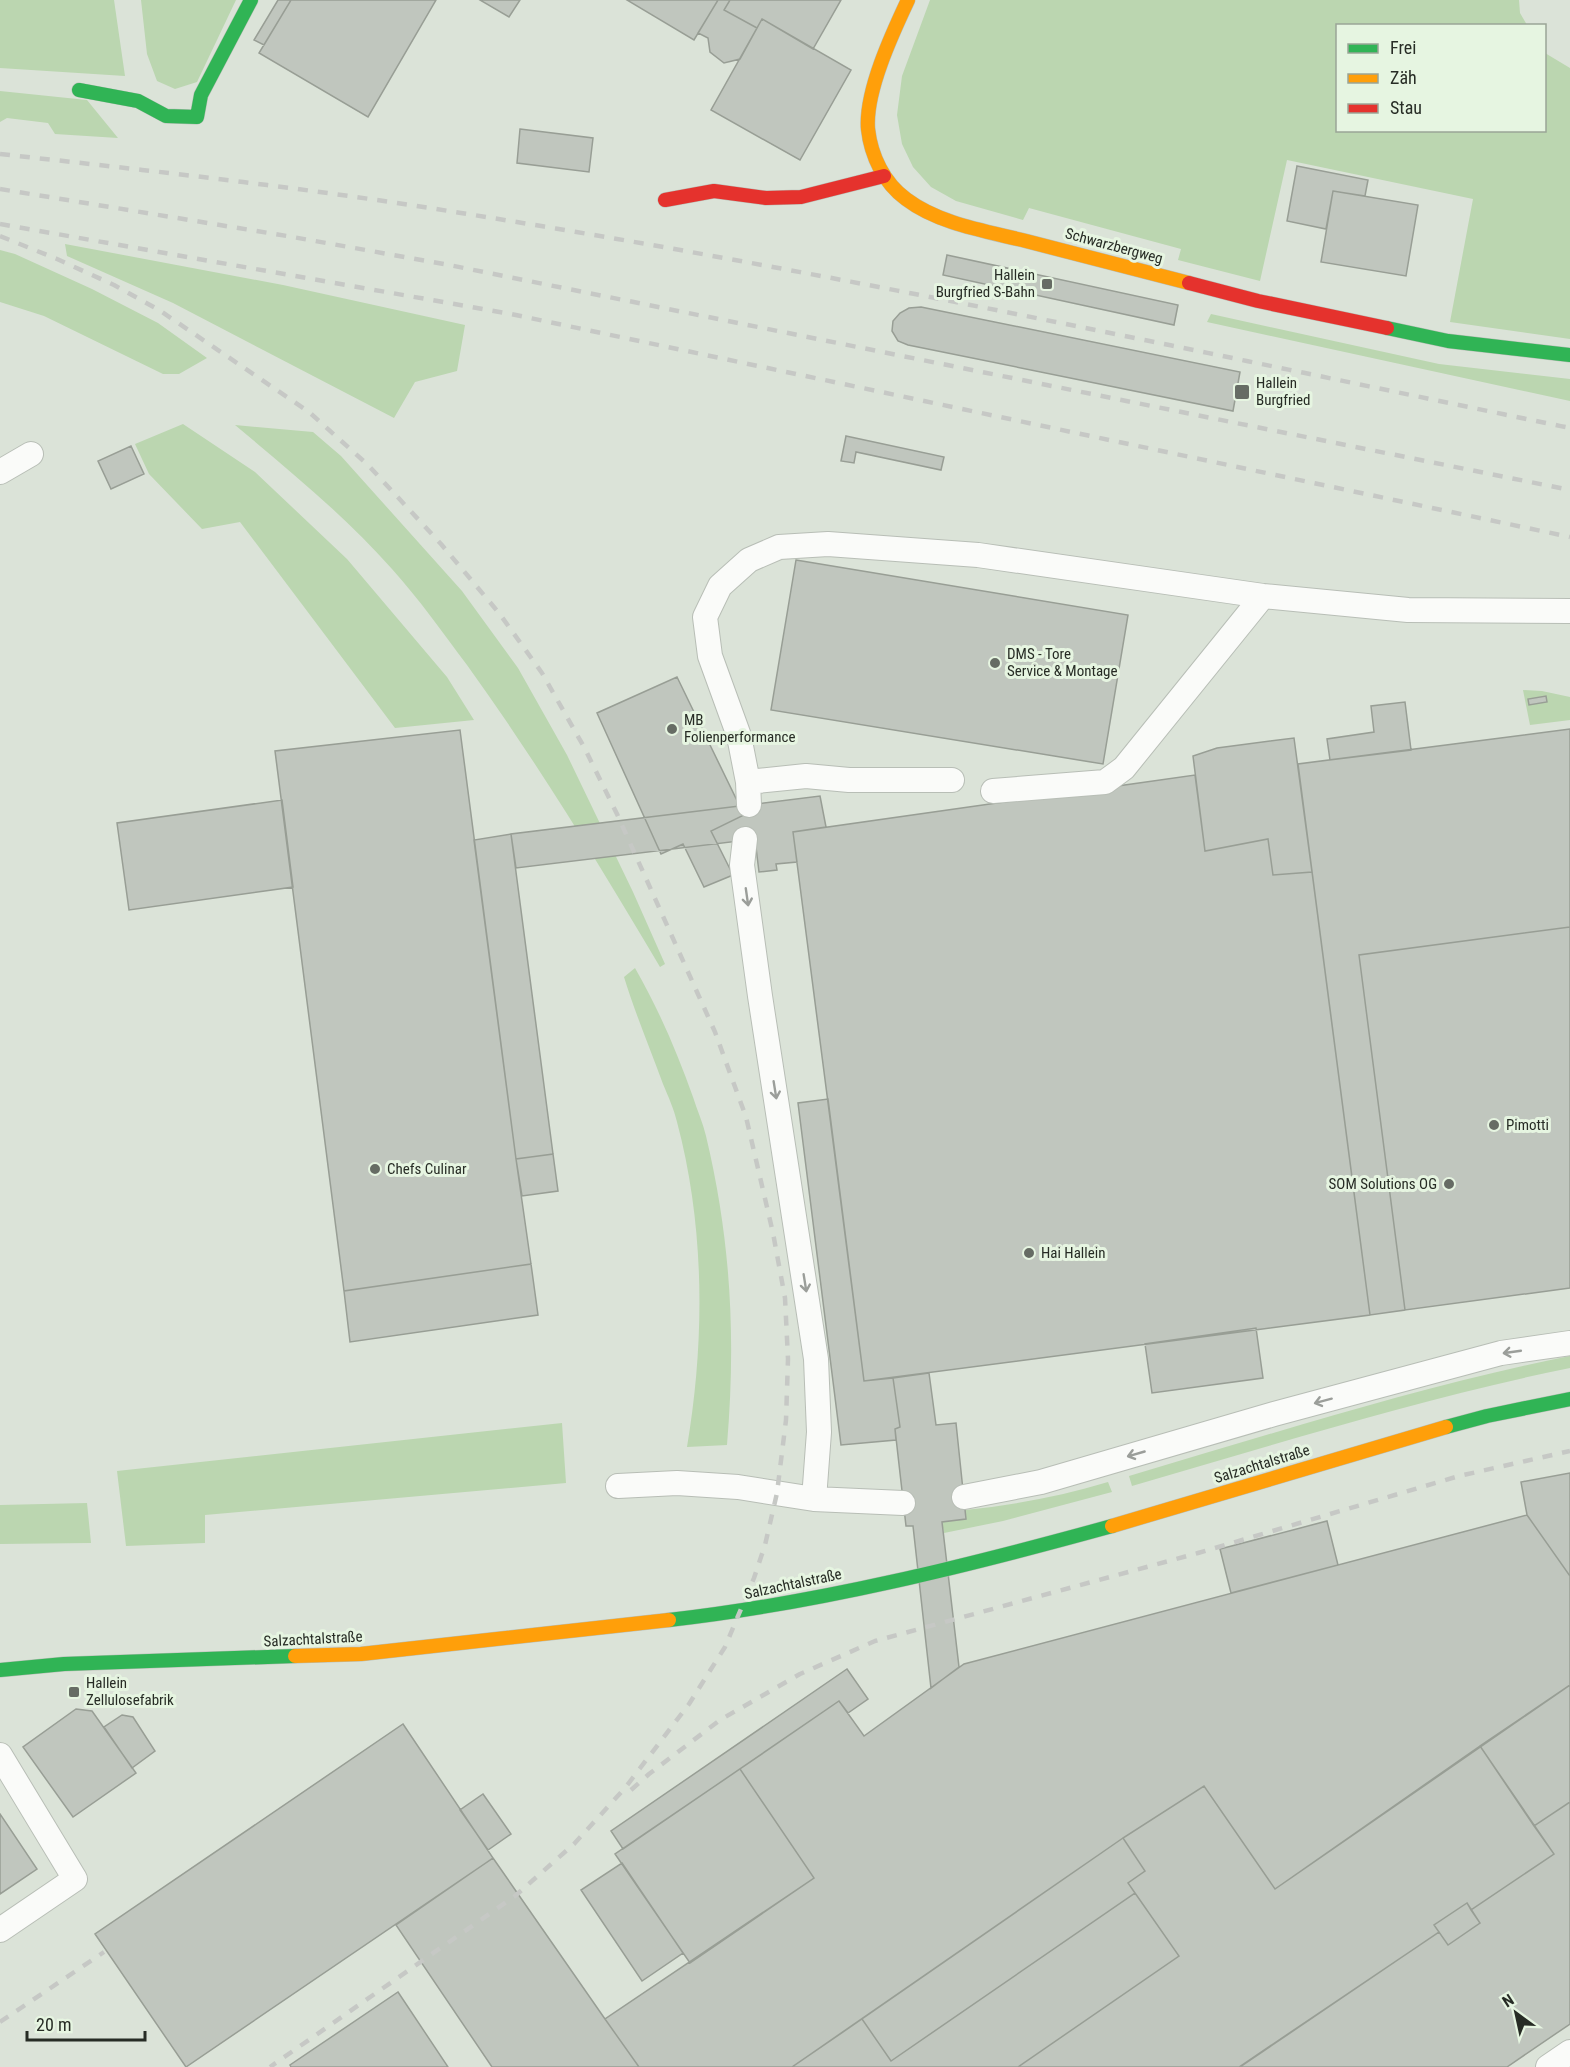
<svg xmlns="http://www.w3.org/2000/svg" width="1570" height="2067" font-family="'Roboto Condensed',sans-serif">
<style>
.green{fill:#bbd6b0}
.building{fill:#c0c6be;stroke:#989e95;stroke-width:1.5}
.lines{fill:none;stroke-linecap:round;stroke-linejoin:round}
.lane-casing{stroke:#b8beb6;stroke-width:26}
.fast-casing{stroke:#b8beb6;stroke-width:15}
.slow-casing{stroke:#b8beb6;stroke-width:15}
.jam-casing{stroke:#b8beb6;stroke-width:15}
.lane{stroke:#fafbf9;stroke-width:24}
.fast{stroke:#30b455;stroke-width:14}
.slow{stroke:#ff9f0a;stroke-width:14}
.jam{stroke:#e5322d;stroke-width:14}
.rail{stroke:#c6c8c5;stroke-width:4.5;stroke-dasharray:10 10;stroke-linecap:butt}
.oneway{stroke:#9b9e9a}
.poi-dot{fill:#666c64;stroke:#e6f5e1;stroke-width:2}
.labels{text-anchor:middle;stroke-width:6;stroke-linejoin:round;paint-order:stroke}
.street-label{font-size:15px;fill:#272c25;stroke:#e6f5e1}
.poi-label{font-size:15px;fill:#272c25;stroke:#e6f5e1;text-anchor:start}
</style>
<rect width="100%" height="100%" fill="#dbe3d8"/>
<path class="green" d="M0,0H114L125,76L0,68Z
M141,0H236L197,82L175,89L157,81L147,54Z
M930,0H1519L1520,13L1527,25L1338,26V130H1544L1545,53L1570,68V339L1450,322L1473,199L1287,160L1260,281L1178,260L1181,249L1029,208L1023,220L956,201L931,187L913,167L902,144L897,115L902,76Z
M0,91L87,100L118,138L55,134L48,123L7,118L0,122Z
M65,244L283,285L465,325L457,371L415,382L394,418L173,303L67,256Z
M0,250L15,254L92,289L158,323L207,358L179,374H163L44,316L0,302Z
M1211,314L1439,364L1570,379V401L1207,322Z
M183,424L255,472L347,559L447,677L474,720L395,728L240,522L202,529L149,474L135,444Z
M235,425L313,432L341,456L462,591L518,668L567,755L633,892L665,964L660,967C599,864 537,762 467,665C443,633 419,599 392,569C345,516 290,471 235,425Z
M1523,690L1542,691L1570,697V720L1530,725Z
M635,968C659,1010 677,1052 693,1097C697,1110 703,1123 706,1136C731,1241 736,1338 727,1445L687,1447C705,1341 705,1227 677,1122C674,1109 668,1096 663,1084C650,1048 635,1013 624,977Z
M1570,1356V1368C1422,1398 1277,1444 1132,1486L1129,1476C1275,1433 1421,1386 1570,1356Z
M562,1423L566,1483L205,1515V1543L126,1546L117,1471Z
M1108,1482L1112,1492L1003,1521L944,1533L942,1522L966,1519L965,1510C1015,1505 1061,1496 1108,1482Z
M87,1503L91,1543L0,1544V1505Z"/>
<path class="building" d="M278,0H291L264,45L254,40Z
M291,0H436L368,117L259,53Z
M480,0H520L509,17Z
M627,0H718L694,40Z
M718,0H730L724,10L757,28L740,59L724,63L710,52L708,38L698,33Z
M730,0H841L813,49L762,19L757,28L724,10Z
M762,19L851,70L800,160L711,110Z
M520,129L593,138L589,172L517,163Z
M1297,166L1368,180L1365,196L1333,191L1326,229L1287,221Z
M1333,191L1418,205L1406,276L1321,262Z
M947,255L1178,305L1174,325L943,275Z
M921,307L1240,372L1233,411L908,345L898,341L892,331L893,321L900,313L909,308Z
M846,436L944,457L941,470L856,452L854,463L841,461Z
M131,446L144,474L111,489L98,461Z
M796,560L1128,615L1103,764L771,710Z
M677,677L744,815L711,831L733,875L704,887L683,844L661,854L597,713Z
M1546,696L1547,702L1529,705L1528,699Z
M1405,702L1411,750L1330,760L1327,739L1374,732L1371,706Z
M1570,729V927L1359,955L1405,1310L1370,1315L1298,764Z
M460,730L516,1159L531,1264L344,1291L275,751Z
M1294,738L1312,872L1273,875L1268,839L1205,851L1193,756L1217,748Z
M1195,775L1205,851L1268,839L1273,875L1312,872L1370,1315L864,1381L793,832Z
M820,796L826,827L793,832L797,862L776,864L777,870L759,872L755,839L516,868L511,834Z
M282,800L293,887L129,910L117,823Z
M511,834L553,1154L516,1159L474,840Z
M1570,927V1288L1405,1310L1359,955Z
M828,1099L864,1381L893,1378L900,1427L895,1429L896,1440L841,1445L798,1103Z
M553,1154L558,1191L522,1196L516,1159Z
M531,1264L538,1315L350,1342L344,1291Z
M1256,1328L1263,1378L1152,1393L1145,1344Z
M929,1373L936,1425L956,1423L966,1519L942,1522L959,1667L931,1688L913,1526H906L895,1429L900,1427L893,1378Z
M1570,1473V1576L1527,1515L1521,1482Z
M1527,1515L1570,1576V1685L1275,1889L1204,1786L1123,1838L792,2067H639L605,2019L814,1878L740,1769L839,1701L864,1736L964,1664Z
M1327,1521L1338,1565L1231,1593L1220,1549Z
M847,1669L868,1699L848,1713L839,1701L623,1849L611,1831Z
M1570,1685V1802L1534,1826L1480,1746Z
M76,1709L92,1711L136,1773L73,1817L23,1747Z
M122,1715L133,1717L155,1751L132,1768L104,1727Z
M403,1724L493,1858L186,2067L95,1934Z
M1480,1746L1554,1854L1471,1910L1467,1903L1434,1925L1439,1932L1239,2067H1018L1179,1956L1128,1883L1145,1871L1123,1838L1204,1786L1275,1889Z
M740,1769L814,1878L690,1963L615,1854Z
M483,1794L511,1834L488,1850L460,1810Z
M1570,1802V2024L1507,2067H1240L1439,1932L1448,1945L1480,1923L1471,1910L1554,1854L1534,1826Z
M0,1814L37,1869L0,1894Z
M1123,1838L1145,1871L1128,1883L1135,1893L891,2061L862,2019Z
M493,1858L605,2019L639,2067H492L396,1925Z
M622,1863L683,1953L642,1981L581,1890Z
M1135,1893L1179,1956L1018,2067H792L862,2019L891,2061Z
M1467,1903L1480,1923L1448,1945L1434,1925Z
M398,1992L448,2067H291L290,2065Z"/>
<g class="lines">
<defs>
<path id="lane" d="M0,472L31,454
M748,782L806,776L849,780H952
M993,791L1105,782L1124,768L1263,596
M749,805L748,782L739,736L710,656L705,617L720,586L749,560L779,547L828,544L978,555L1263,596L1408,610L1570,611
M745,839L742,865L760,996L816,1359L819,1432L814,1499
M618,1486L677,1483L738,1487L814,1499L903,1503
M964,1497L1041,1482L1274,1414L1501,1353L1570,1343
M0,1755L75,1879L0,1930
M1548,2067L1570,2052"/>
<path id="fast" d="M79,90L138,101L166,116L197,117L201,95L251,0
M1387,328L1448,341L1570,355
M1446,1427L1487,1416L1570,1399
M669,1620C819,1603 967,1566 1112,1526
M0,1670L64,1664L295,1656"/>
<path id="slow" d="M908,0C892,34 865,92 868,129C871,156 884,183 906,199C939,224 986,231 1026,241C1080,255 1134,269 1189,283
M1112,1526L1446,1427
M295,1656L361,1654L669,1620"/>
<path id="jam" d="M665,200L714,191L766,198L801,197L884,176
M1189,283L1258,301L1387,328"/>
</defs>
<use href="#lane" class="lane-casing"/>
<use href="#fast" class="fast-casing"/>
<use href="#slow" class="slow-casing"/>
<use href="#jam" class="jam-casing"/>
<use href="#lane" class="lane"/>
<use href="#fast" class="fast"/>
<use href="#slow" class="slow"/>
<use href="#jam" class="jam"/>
<path class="rail" d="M0,154C154,171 308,188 461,213C833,272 1201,352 1570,428
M0,189L287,236L444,264L1570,490
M0,224L511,314L1570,537
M0,236L57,259L114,285L159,310L309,412L368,465L441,544L499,613L542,673L584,747L617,814L715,1032L746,1117L773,1233L785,1298L788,1359L786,1420L777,1493L765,1545L754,1578L725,1647L689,1704L625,1788L574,1844L515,1896L270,2067
M631,1790L649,1774L720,1720L800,1674L875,1641L1198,1553L1459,1476L1570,1451
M0,2022L104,1952"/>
</g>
<defs><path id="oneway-shaft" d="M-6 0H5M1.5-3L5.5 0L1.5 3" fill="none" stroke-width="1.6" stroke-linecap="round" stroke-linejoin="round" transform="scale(1.5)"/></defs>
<g class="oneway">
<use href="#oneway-shaft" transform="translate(747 897) rotate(82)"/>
<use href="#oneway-shaft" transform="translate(775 1090) rotate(81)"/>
<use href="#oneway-shaft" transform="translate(805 1283) rotate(81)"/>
<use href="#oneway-shaft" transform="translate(1512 1352) rotate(172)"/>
<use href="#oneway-shaft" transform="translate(1323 1401) rotate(165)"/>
<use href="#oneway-shaft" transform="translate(1136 1454) rotate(164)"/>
</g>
<g class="poi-dot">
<rect x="1041" y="278" width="12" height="12" rx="3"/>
<rect x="1234" y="384" width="16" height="16" rx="3"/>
<circle cx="995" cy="663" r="6"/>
<circle cx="672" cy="729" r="6"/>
<circle cx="1494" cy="1125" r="6"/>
<circle cx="375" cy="1169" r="6"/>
<circle cx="1449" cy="1184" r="6"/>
<circle cx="1029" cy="1253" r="6"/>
<rect x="68" y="1686" width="12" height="12" rx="3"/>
</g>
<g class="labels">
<g class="street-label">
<text transform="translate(1114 246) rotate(15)" y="5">Schwarzbergweg</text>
<text transform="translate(1262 1464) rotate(-17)" y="5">Salzachtalstraße</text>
<text transform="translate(793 1584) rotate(-12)" y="5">Salzachtalstraße</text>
<text transform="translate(313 1639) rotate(-3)" y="5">Salzachtalstraße</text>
</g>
<g class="poi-label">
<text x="1035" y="280" text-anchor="end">Hallein<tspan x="1035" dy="17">Burgfried S-Bahn</tspan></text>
<text x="1256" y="388">Hallein<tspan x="1256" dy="17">Burgfried</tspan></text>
<text x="1007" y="659">DMS - Tore<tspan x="1007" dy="17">Service &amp; Montage</tspan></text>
<text x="684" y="725">MB<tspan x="684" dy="17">Folienperformance</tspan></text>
<text x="1506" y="1130">Pimotti</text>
<text x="387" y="1174">Chefs Culinar</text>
<text x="1437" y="1189" text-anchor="end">SOM Solutions OG</text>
<text x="1041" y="1258">Hai Hallein</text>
<text x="86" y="1688">Hallein<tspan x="86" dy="17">Zellulosefabrik</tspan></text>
</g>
</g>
<rect x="1336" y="24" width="210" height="108" fill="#e6f5e1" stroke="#9aa596" stroke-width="1.5"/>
<rect x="1348" y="44" width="30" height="9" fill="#30b455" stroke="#9aa596" stroke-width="1.5"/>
<text x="1390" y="54" font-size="18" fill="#272c25">Frei</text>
<rect x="1348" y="74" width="30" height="9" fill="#ff9f0a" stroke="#9aa596" stroke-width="1.5"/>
<text x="1390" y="84" font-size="18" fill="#272c25">Zäh</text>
<rect x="1348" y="104" width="30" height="9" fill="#e5322d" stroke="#9aa596" stroke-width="1.5"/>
<text x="1390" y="114" font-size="18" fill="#272c25">Stau</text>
<g transform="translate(1516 2013) rotate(327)" stroke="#e6f5e1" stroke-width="4.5" paint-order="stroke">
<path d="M0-4.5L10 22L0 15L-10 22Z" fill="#272c25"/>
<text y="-9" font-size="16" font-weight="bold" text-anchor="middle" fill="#272c25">N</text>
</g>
<path d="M27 2031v9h118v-9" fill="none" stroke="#272c25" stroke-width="3"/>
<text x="36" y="2031" font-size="18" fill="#272c25" stroke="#e6f5e1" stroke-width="4.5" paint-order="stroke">20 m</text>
</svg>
